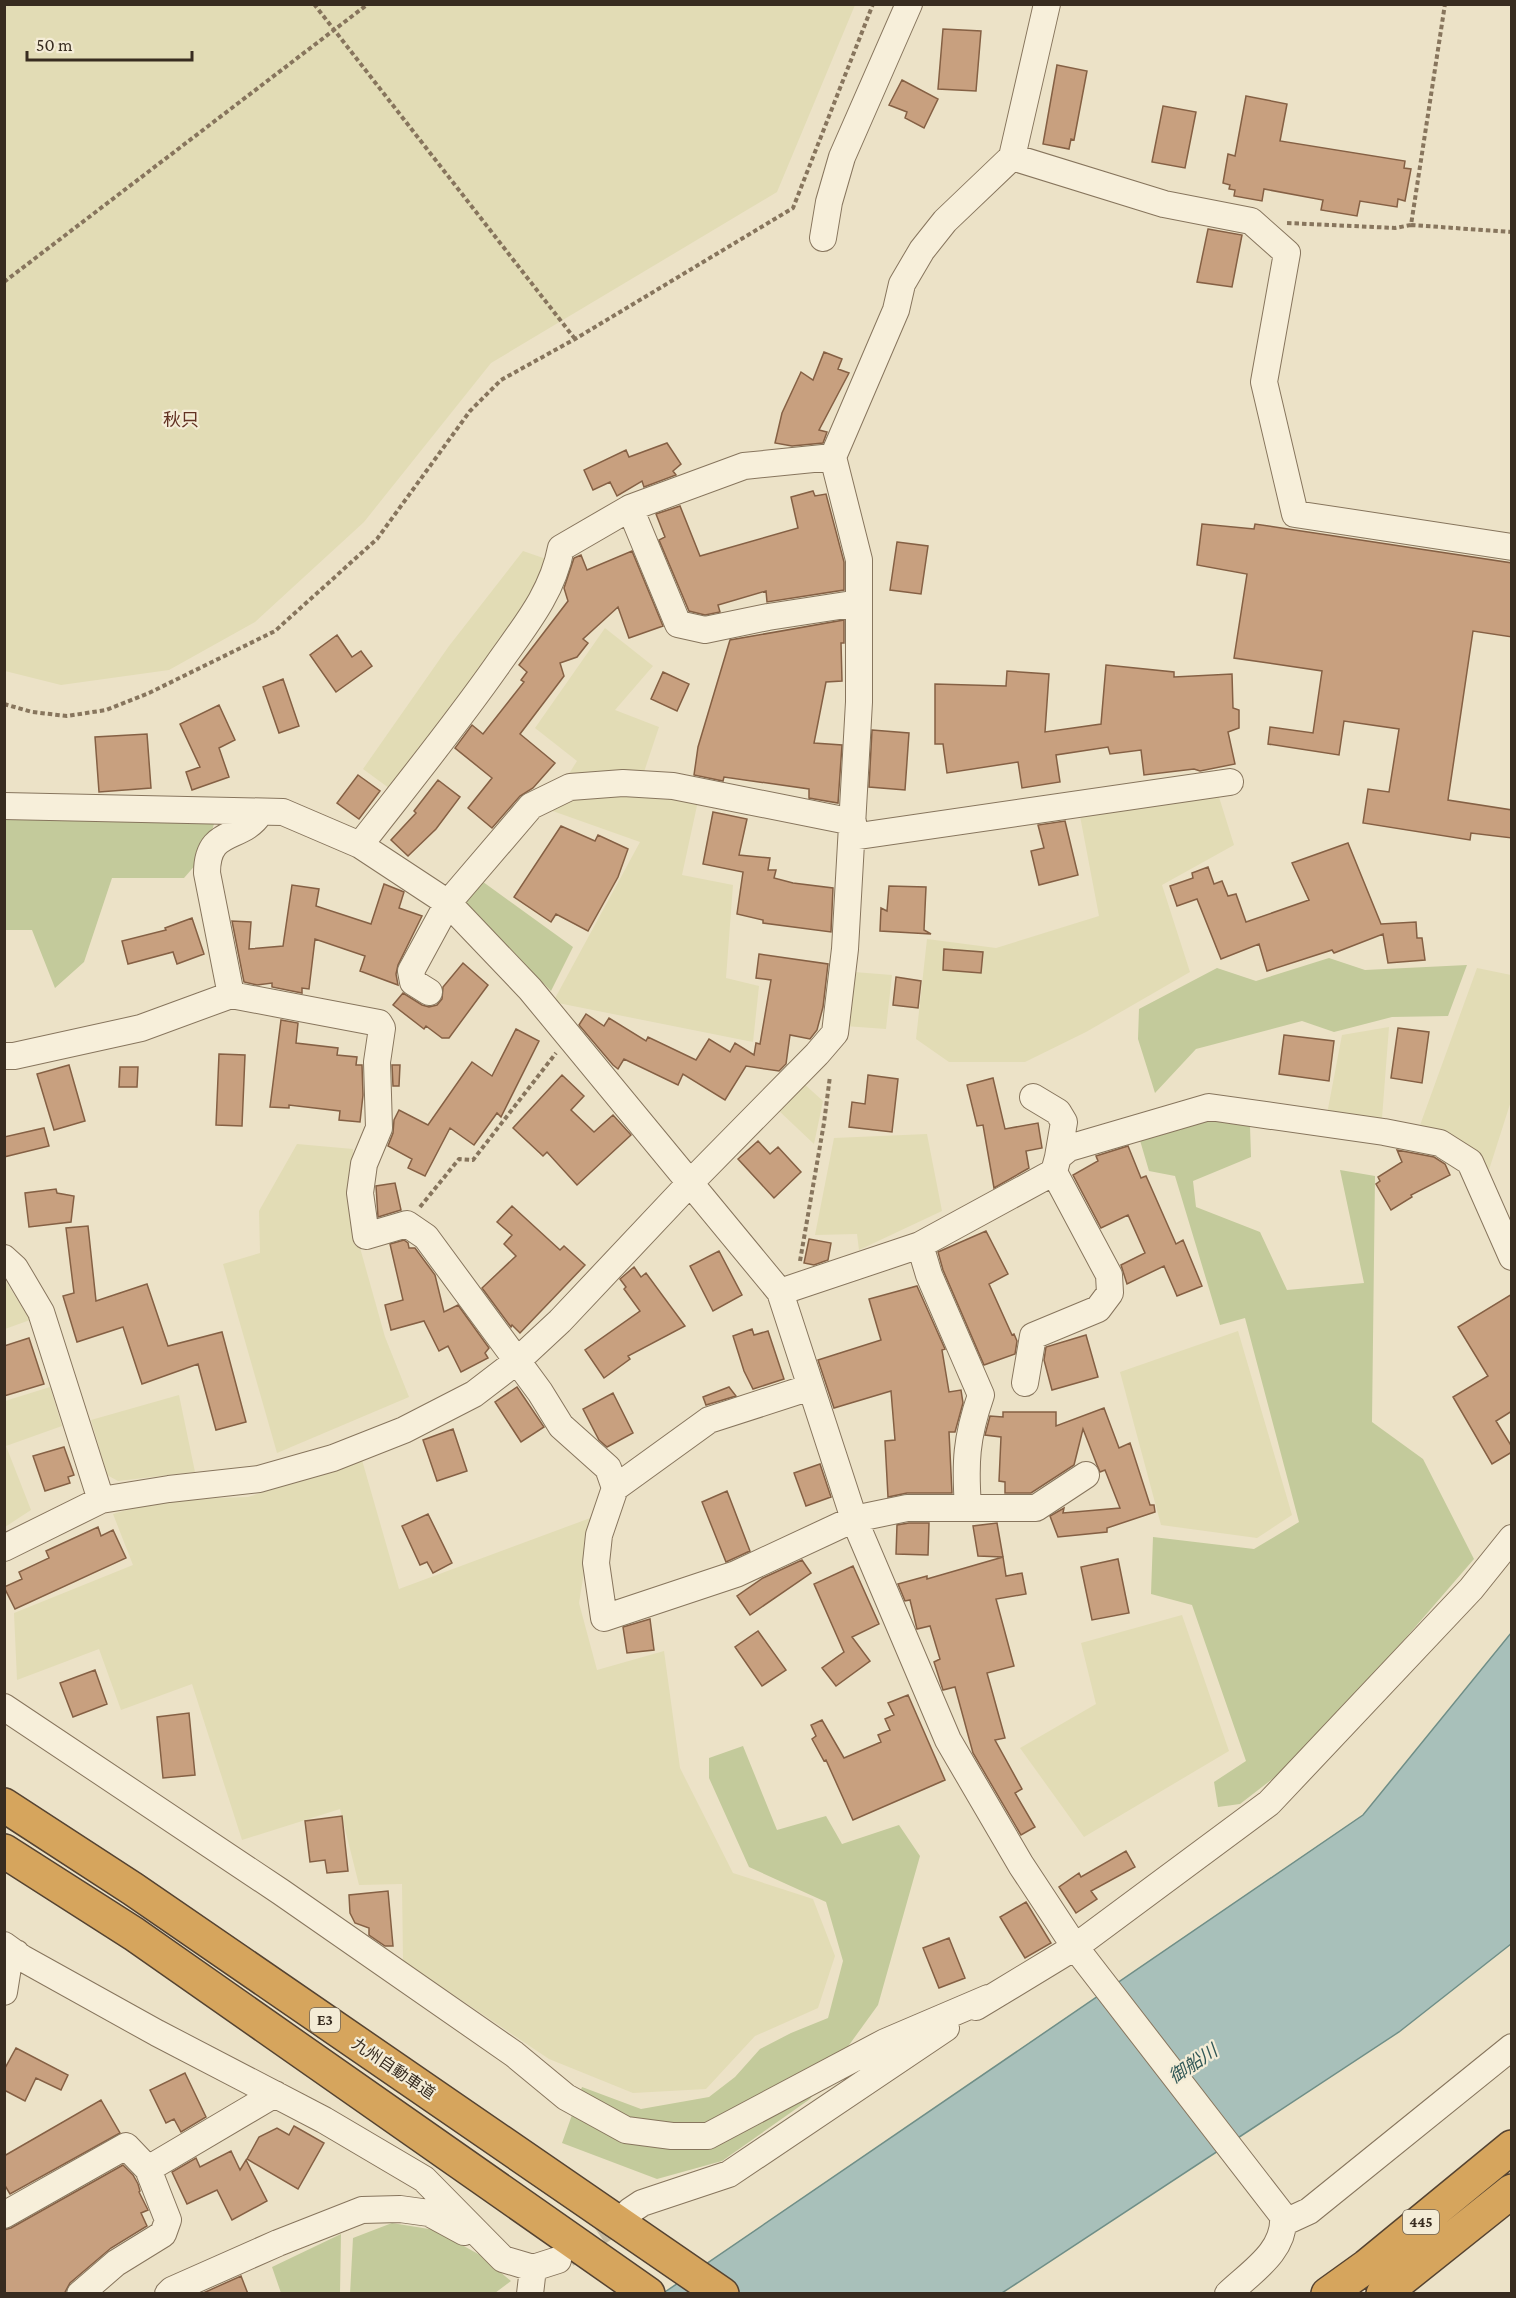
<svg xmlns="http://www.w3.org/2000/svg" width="1516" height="2298" font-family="'Crimson Pro','Noto Sans JP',serif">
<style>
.farmland{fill:#e2dcb5}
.green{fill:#c3ca9b}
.water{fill:#a8c0ba;stroke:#6f8e87;stroke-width:1.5}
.building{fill:#c8a07f;stroke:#856044;stroke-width:1.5}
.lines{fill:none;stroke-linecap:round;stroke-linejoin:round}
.minor-tunnel{stroke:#c8bea6;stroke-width:26;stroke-dasharray:26 13;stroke-linecap:butt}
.minor-casing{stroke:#87755d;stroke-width:28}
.highway-casing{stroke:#554331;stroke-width:36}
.path{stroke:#87755d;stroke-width:4;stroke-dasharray:4.5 3;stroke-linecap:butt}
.minor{stroke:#f7efda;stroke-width:26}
.highway{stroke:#d6a55d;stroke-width:33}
.labels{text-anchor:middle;stroke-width:4.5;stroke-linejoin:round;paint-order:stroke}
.shield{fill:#f4ecd6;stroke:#706657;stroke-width:1.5}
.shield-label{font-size:15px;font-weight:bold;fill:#382c20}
.street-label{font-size:16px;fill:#382c20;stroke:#f4ecd6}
.neighbourhood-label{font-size:18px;fill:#623122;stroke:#f4ecd6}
.water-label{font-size:18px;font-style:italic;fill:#305756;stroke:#f4ecd6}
</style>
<rect width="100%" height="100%" fill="#ece2c7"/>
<path class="farmland" d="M5,4H855V5L777,192L491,363L364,522L255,622L169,670L61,685L5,671Z
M523,551L549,560L538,596L393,791L363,769L449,646Z
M605,628L653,666L615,710L659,727L644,772L698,801L682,875L733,885L726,978L759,986L753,1042L553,1002L640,842L547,809L577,761L535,728Z
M1219,797L1234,845L1162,885L1190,972L1086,1032L1025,1062H949L916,1039L927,939L996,948L1099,916L1080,816Z
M1477,968L1511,975V1101L1488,1173L1419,1128Z
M854,972L892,975L886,1029L845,1026Z
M1389,1027L1382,1118L1327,1114L1342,1035Z
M802,1082L823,1101L814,1144L777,1109Z
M927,1134L942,1211L859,1250L857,1234L815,1235L834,1138Z
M297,1144L353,1149L357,1237L385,1337L409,1397L277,1453L223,1264L260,1253L259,1211Z
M5,1280L30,1320L5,1329H4Z
M1238,1331L1292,1515L1257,1538L1161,1525L1120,1372Z
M50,1387L62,1426L6,1446L31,1510L5,1527V1401Z
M179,1395L195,1472L118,1481L107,1475L91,1420Z
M362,1460L399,1589L593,1517L579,1603L597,1670L664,1651L680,1768L733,1873L813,1899L835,1956L818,2008L755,2036L706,2089L633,2093L549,2059L403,1961L402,1884L359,1885L340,1809L242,1840L192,1684L121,1710L99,1649L17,1680L14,1613L133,1565L113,1514L161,1500L248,1497Z
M1182,1615L1229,1751L1084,1837L1020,1748L1096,1704L1081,1643Z"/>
<path class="green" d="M5,814L214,824L205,854L184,878H112L84,962L55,988L32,930H5Z
M479,879L573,947L551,991L461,900Z
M1329,958L1365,970L1467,965L1448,1016L1392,1017L1334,1032L1302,1021L1196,1049L1155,1093L1138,1039L1139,1009L1217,968L1256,981Z
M1216,1117L1250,1126L1251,1157L1193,1181L1196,1207L1260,1232L1287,1290L1364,1283L1340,1170L1375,1176L1372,1422L1423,1459L1474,1559L1397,1648L1289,1766L1240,1804L1218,1807L1214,1782L1246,1761L1192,1605L1151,1594L1153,1537L1254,1549L1299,1522L1245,1318L1220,1325L1175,1176L1149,1171L1139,1137Z
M743,1746L777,1830L826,1816L842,1844L899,1825L920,1856L878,2005L810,2099L722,2161L657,2179L562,2143L582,2087L641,2109L709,2097L735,2077L760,2049L791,2033L828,2018L843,1961L826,1902L749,1867L709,1778V1758Z
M392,2223L435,2230L480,2255L511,2281L495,2293L350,2294L353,2238Z
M341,2234L340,2293H281L272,2267Z"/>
<path class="water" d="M1511,1633V1944L1399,2032L1002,2293L662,2294L1363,1815Z"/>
<path class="building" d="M943,29L981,31L976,91L938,89Z
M1057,65L1087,71L1074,140L1071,139L1069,149L1043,144Z
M902,80L938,99L924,128L905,118L907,112L889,105Z
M1246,96L1287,104L1280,141L1405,161L1404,168L1411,169L1405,201L1398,199L1397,207L1360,201L1357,216L1321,210L1323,200L1264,189L1262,201L1234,196L1235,190L1229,189L1230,185L1223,183L1228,154L1235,156Z
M1163,106L1196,112L1185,168L1152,162Z
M1208,229L1242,235L1232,287L1197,282Z
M824,352L842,359L838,369L849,373L819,430L827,432L823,443L792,446L775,443L782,413L801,372L813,380Z
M667,443L681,464L673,471L676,475L644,487L642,481L617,496L610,482L593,490L584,470L626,450L629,457Z
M813,491L815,496L826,494L844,562V590L767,602L766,591L718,605L720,612L705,615L689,611L659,540L665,537L656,514L680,506L700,556L798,528L791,497Z
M1202,524L1254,529L1255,524L1512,563V637L1473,631L1448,800L1512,810V838L1471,833L1470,840L1363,823L1368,789L1389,792L1399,729L1344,721L1339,755L1268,744L1270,727L1313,733L1322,671L1234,658L1247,574L1197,565Z
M897,542L928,546L921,594L890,590Z
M632,551L663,626L629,638L618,607L583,639L588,643L577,657L560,663L564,676L520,734L555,763L533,788L520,796L492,828L468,808L492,778L455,748L472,725L483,734L524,682L521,680L527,672L519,665L568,601L564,588L574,558L581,555L587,570Z
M844,620V643H841L842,681L826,682L814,743L842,745L838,803L809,798V789L724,777L723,781L694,775L698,747L730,640Z
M337,635L352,657L361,651L372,666L336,692L310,655Z
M1106,665L1174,672V677L1232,674L1233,708L1239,710V728L1228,732L1235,764L1200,771L1194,769L1144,775L1141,750L1110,754L1108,747L1056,755L1060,782L1022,788L1018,762L947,773L943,744H935V684L1006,686L1007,671L1049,674L1045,732L1101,724Z
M663,672L689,684L677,711L651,699Z
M283,679L299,726L279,733L263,687Z
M219,705L235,740L219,748L229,777L192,790L186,772L200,767L180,724Z
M872,730L909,733L905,790L869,787Z
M147,734L151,788L99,792L95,737Z
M358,775L380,791L359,819L337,803Z
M438,780L460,797L436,829L408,856L391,840L416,813L414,811Z
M713,812L747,819L739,855L770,858L768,870H776L774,878L793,883L833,888L831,932L763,923V920L737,914L743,872L703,864Z
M1065,821L1078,875L1039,885L1031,851L1044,848L1038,825Z
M561,826L595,841L598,835L628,849L618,877L588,931L556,914L551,922L514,897Z
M1348,843L1381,924L1416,922L1417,938H1422L1425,960L1388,963L1383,934L1334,953L1332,950L1267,971L1259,944L1221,959L1197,899L1177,906L1170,886L1193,878L1192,873L1208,867L1214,884L1222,881L1228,896L1236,894L1246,922L1309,900L1292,863Z
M384,884L404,892L399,908L422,916L398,965L396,974L398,985L360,971L365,956L315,939L309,989L302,988V993L272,987V983L257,985L244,982L232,921L251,922L249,949L283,946L292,885L319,889L316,906L371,924Z
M889,886L926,887L924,930L931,934L880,931L881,908L887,911Z
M192,918L204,954L177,964L173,952L128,964L122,941L166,930L165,928Z
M944,949L983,952L981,973L943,970Z
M759,954L828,964L823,1007L817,1030L810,1039L790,1035L786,1064L779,1071L746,1066L725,1100L683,1074L678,1085L624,1059L618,1069L613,1065L579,1025L586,1014L604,1026L609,1018L646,1041L648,1037L696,1060L709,1039L730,1052L735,1043L754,1055L756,1043L760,1044L771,980L756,978Z
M463,963L488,985L449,1038H442L426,1026L424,1029L393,1005L403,993L422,1005L429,1007L437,1005L442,999L443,987Z
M896,977L921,981L918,1008L893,1005Z
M281,1020L298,1023L296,1043L338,1048L337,1055L357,1057L356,1065H362L363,1095L360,1122L339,1120L340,1111L289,1105V1108L270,1107Z
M1398,1028L1429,1032L1422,1083L1391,1078Z
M516,1029L539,1041L501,1117L497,1113L474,1145L450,1128L425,1176L408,1168L412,1159L388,1146L393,1133L394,1120L399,1110L428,1125L472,1062L492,1076Z
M1284,1035L1334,1041L1329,1081L1279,1074Z
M219,1054L245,1055L242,1126L216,1125Z
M69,1065L85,1121L54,1130L37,1074Z
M392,1065H400L399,1086H393Z
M120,1067H138L137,1087H119Z
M562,1075L584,1096L571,1110L594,1132L613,1115L631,1135L577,1185L547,1152L543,1156L513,1128Z
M868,1075L898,1079L892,1132L849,1127L852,1102L865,1104Z
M993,1078L1005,1129L1038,1123L1042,1148L1026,1151L1029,1168L994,1188L983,1125L977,1126L967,1085Z
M44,1128L49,1146L4,1157V1137Z
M758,1141L770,1154L778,1147L801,1172L774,1198L738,1159Z
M1128,1146L1141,1178L1146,1176L1176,1244L1183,1240L1202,1286L1177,1296L1164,1266L1127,1284L1121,1265L1145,1253L1128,1215L1101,1228L1073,1175L1098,1161L1096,1156Z
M1397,1150L1434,1157L1445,1164L1450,1175L1411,1195L1412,1197L1391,1210L1376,1184L1380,1181L1378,1177L1402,1162Z
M395,1183L401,1210L378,1217L376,1186Z
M56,1189L57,1193L74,1196L71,1222L29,1227L25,1193Z
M512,1206L560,1250L564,1246L585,1265L520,1333L512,1325L511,1327L482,1288L516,1256L504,1244L512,1235L497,1222Z
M88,1226L96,1301L147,1284L168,1346L222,1332L246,1422L216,1430L198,1364L142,1384L123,1327L77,1342L63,1296L74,1293L66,1228Z
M986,1231L1008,1274L989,1284L1012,1335L1014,1334L1017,1341L1015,1354L984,1365L943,1270L938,1252Z
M809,1239L831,1243L828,1260L814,1265L804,1263Z
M404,1240L408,1243L409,1248H415L435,1275L444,1312L458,1305L489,1348L485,1353L488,1358L461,1372L448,1346L439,1351L424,1321L391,1330L385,1305L403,1300L390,1244Z
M719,1251L742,1295L713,1311L690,1266Z
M634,1267L641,1277L646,1273L685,1326L628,1356L630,1359L604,1378L585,1350L640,1311L624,1289L626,1287L620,1279Z
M917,1286L945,1349L942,1350L949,1392L961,1390L963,1403L955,1432H949L952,1493H907L888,1497L885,1441L895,1440L891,1391L834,1408L818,1360L881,1340L869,1299Z
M1512,1294V1411L1496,1421L1512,1447V1452L1492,1464L1453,1397L1488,1376L1458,1327Z
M752,1329L754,1335L768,1331L784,1379L753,1389L744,1371L733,1336Z
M1086,1335L1098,1377L1052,1390L1044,1360L1046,1347Z
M29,1338L44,1384L4,1396V1346Z
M517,1387L544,1427L521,1442L495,1402Z
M729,1387L736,1396L706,1405L703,1397Z
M613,1393L633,1433L607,1447L599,1440L583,1409Z
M1104,1408L1119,1448L1130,1443L1150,1505H1154L1155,1512L1107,1528V1532L1058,1537L1050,1516L1064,1508L1063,1513L1120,1508L1105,1470L1100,1472L1097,1465L1083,1429L1074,1465L1031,1493H1005V1482L999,1481L1001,1437L985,1435L990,1416L1003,1417V1412H1056V1426Z
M453,1429L467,1471L437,1481L423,1440Z
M64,1447L74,1475L68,1477L70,1483L45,1491L33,1456Z
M820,1464L831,1497L806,1506L794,1473Z
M727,1491L750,1551L726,1562L702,1502Z
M428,1514L452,1563L433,1573L427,1562L420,1565L402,1526Z
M909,1523H929L928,1555L896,1554L897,1525Z
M997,1523L1003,1557L978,1556L973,1526Z
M98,1527L101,1536L113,1530L126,1558L15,1609L4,1587L22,1579L19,1572L49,1558L46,1551Z
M1003,1557L1006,1576L1022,1573L1026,1594L996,1599L1014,1666L987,1673L1005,1738L995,1740L1022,1789L1015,1793L1035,1827L1021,1835L973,1753L955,1687L943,1690L934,1662L940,1659L930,1626L917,1629L910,1600L905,1601L898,1584L927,1576V1579Z
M1118,1559L1129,1613L1092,1620L1081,1567Z
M802,1560L811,1573L750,1615L737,1596L763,1578Z
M853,1566L879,1624L852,1637L870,1661L836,1686L822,1668L844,1652L814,1584Z
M650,1619L654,1650L627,1653L623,1627Z
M758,1631L786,1670L762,1686L735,1647Z
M95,1670L107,1704L73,1717L60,1683Z
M908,1695L945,1780L853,1820L826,1760L824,1761L812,1739L816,1736L811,1725L822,1720L844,1758L881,1742L878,1735L890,1730L885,1719L894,1715L888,1703Z
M189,1713L195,1775L163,1778L157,1717Z
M342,1816L348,1871L327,1873L325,1860L310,1862L305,1821Z
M1126,1851L1135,1867L1091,1891L1097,1899L1076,1913L1059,1887L1079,1873L1081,1877Z
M388,1891L393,1946H385L369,1935V1928L355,1923L350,1913L349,1895Z
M1026,1902L1051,1943L1025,1958L1000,1917Z
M949,1938L965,1978L939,1988L923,1948Z
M16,2048L68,2075L61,2090L36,2078L25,2101L4,2090V2070Z
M185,2073L206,2117L181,2132L174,2119L166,2123L150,2090Z
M101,2100L120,2133L10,2194L4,2184V2156Z
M294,2126L324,2143L298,2189L247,2159L259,2137L277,2128L289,2135Z
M231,2151L240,2170L246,2160L267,2201L232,2220L217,2190L187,2204L172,2172L196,2158L200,2167Z
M123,2165L133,2175L138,2184L140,2191L139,2192L148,2210L141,2213L147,2226L111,2248L70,2283L64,2294H4V2230L11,2228Z
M241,2276L248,2294H201Z"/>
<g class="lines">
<path class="minor-tunnel" d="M566,2255L630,2211"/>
<defs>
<path id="minor" d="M1012,157L1164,204L1251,221L1287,253L1264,382L1295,514L1512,547
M823,238L829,202L842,157L909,4
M630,508L678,624L705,630L768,617L859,603
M4,806L283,812L360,845L448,903L530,989L780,1292L854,1519L948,1740L1021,1865L1075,1947L1283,2216C1286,2251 1251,2272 1228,2294
M852,837L1230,782
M360,845C406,786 453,728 496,667C523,628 552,595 561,548L630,508L744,466L833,457
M429,992L413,982L411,971L448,903L531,806L570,787L623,783L673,786L853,822
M231,995L379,1023L382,1028L377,1062L379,1128L364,1164L360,1193L366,1236L407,1224L426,1237L540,1392L561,1426L608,1468L615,1488L599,1535L596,1563L604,1618L736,1574L854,1519L907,1508H1036L1086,1475
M4,1056H14L141,1028L231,995L207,873C207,826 242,842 260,813
M1033,1097L1058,1112L1064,1122L1058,1157
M920,1245L929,1275L981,1395C966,1438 965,1463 968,1508
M4,1258L15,1268L41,1312L101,1500
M780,1292L920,1245L1054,1172L1058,1157L1069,1148L1209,1107L1384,1132L1440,1143L1470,1162L1512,1257
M1025,1383L1033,1336L1098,1309L1110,1293L1109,1275L1054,1172
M615,1488L709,1420L811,1387
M4,1548L101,1500L169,1489L259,1479L333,1458L404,1430L474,1394L517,1361L560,1321L691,1182L817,1054L835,1033L845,949L859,702V560L833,457L896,310L902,284L922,250L945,221L1012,157L1047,4
M4,1707L281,1892L514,2054L566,2097L626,2130L672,2136H708L885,2042L988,1998
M4,1945L22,1958L157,2033L324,2120L424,2179L503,2259L533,2268L558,2260
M4,1992L8,1967L16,1953
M976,2007L1075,1947L1269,1803L1471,1589L1512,1538
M630,2211L642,2203L729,2174L946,2028
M4,2215L126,2146L148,2169
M1283,2223L1309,2211L1512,2047
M80,2294L116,2263L163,2234L168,2220L148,2169L275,2094
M168,2294L172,2290L278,2243L362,2210L400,2209L429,2213L464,2232
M530,2294L533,2268"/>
<path id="highway" d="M4,1805L133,1889L722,2294
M4,1851L134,1934L648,2294
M1328,2294L1367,2266L1512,2147
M1383,2294L1512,2191"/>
</defs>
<use href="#minor" class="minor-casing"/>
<use href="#highway" class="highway-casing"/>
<path class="path" d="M314,4L575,339
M1287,223L1395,228L1411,225L1445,4
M1411,225L1512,232
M4,282L368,4
M4,704L32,712L67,716L106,710L149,693L275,631L377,539L470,411L501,380L575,339L793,208L873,4
M420,1207L459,1159L473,1160L556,1053
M800,1261L824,1123L830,1076"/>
<use href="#minor" class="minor"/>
<use href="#highway" class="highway"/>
</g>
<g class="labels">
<g class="shield">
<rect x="310" y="2008" width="30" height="24" rx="4.5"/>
<rect x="1403" y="2210" width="36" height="24" rx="4.5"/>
</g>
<g class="shield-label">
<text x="325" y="2025">E3</text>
<text x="1421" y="2227">445</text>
</g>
<g class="street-label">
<text transform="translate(394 2068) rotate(34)" y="6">九州自動車道</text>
</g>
<g class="neighbourhood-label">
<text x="181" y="426">秋只</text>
</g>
<g class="water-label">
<text transform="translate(1193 2064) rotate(-34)" y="6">御船川</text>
</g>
</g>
<rect width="1516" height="2298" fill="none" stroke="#382c20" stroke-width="12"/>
<path d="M27 51v9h165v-9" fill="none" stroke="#382c20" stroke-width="3"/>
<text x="36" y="51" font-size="18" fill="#382c20" stroke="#f4ecd6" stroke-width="4.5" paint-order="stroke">50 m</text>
</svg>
